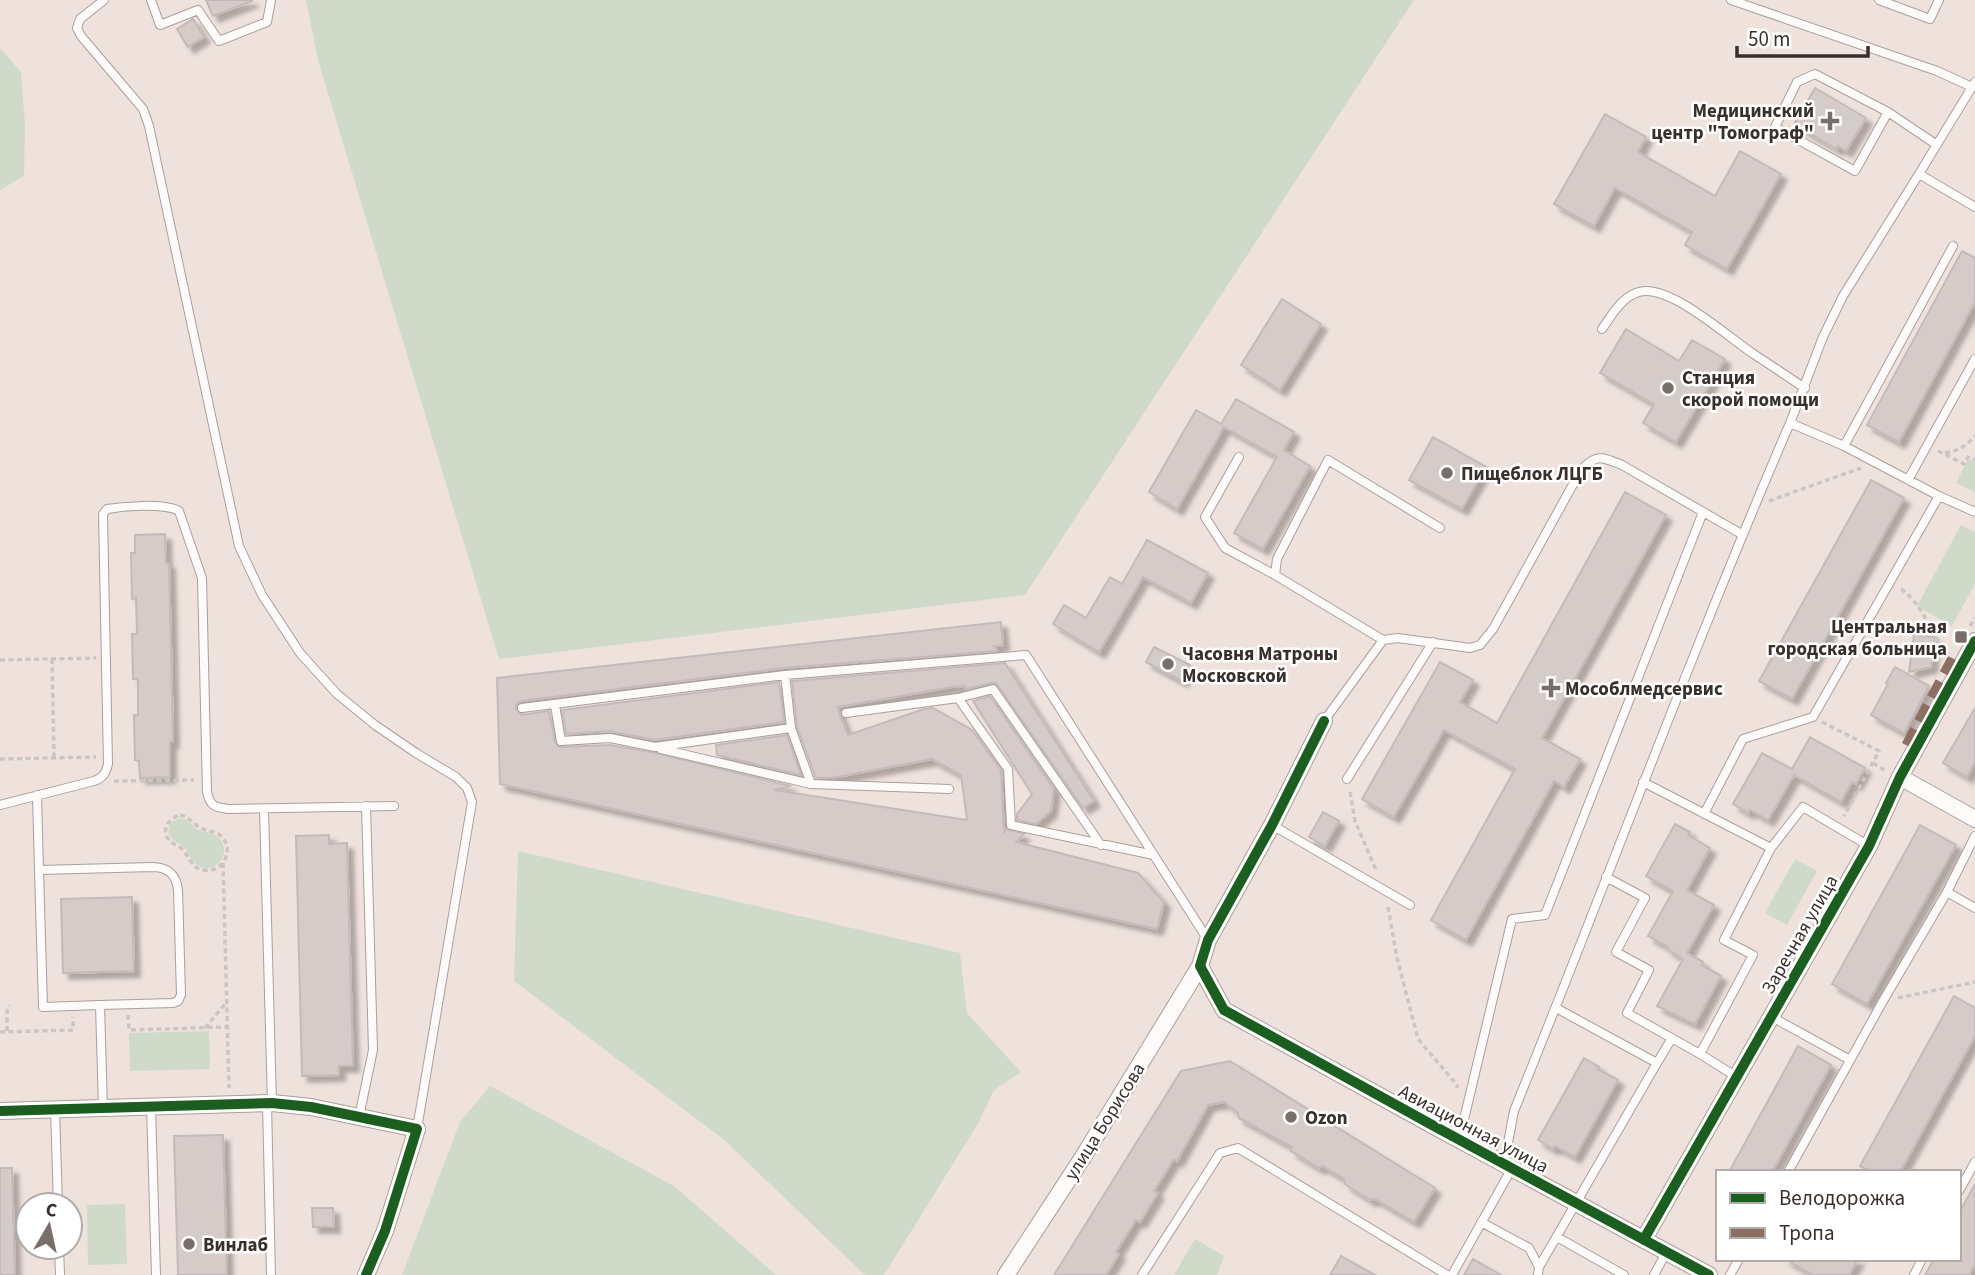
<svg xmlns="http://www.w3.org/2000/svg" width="1975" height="1275" font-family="'Source Sans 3',sans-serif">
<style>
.green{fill:#d0dac8}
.building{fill:#d5cbc9;stroke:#c5baba;stroke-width:2;filter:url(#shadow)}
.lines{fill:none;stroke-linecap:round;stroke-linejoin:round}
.lane-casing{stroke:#a99f9b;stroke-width:10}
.street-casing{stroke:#a99f9b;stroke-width:18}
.path{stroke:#cbc6c4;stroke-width:3.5;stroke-dasharray:5 3.5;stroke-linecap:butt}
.lane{stroke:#fdfbfa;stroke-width:8}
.street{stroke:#fdfbfa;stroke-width:16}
.quiet{stroke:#8d6e63;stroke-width:9;stroke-dasharray:18 9;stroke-linecap:butt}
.cycleway-casing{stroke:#fff;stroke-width:15}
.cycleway{stroke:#1b5e20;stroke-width:10}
.poi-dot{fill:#796e69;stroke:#fff;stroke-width:2.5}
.labels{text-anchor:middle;stroke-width:5;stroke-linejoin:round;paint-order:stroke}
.poi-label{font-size:19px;font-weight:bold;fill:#392f2b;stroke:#fff;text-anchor:start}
.street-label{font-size:19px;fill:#392f2b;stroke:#fff}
</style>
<defs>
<filter id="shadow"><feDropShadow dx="6" dy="6" stdDeviation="2" flood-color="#0004"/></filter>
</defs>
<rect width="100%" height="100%" fill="#efe2dc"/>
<path class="green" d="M306,0H1414L1025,595L499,659L318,60Z
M0,48L21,72L25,124L24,176L0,190Z
M1968,459L1975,462V492L1956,483Z
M1961,525L1975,532V584L1952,626L1917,606Z
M180,818C189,819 191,826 198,830C205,833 213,832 219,838C233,852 216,875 199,866C190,862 189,850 181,845C172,839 166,836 170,823Z
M518,851L960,953L967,1013L1021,1072L994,1090L979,1122L884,1275H865L723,1139L514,981Z
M1795,859L1817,871L1787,925L1765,913Z
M209,1031L210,1069L130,1071L129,1033Z
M490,1086L674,1186L776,1275H402L460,1122Z
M125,1204L127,1264L88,1265L87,1205Z
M1195,1239L1224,1256L1217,1275H1174Z"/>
<path class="building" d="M206,0H252V1L213,16Z
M193,19L204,37L188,47L177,29Z
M1815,88L1866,118L1846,151L1838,146L1836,149L1794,124Z
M1605,114L1646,137L1638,152L1715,196L1740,151L1781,174L1727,269L1685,245L1692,232L1615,188L1594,226L1554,204Z
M1962,251L1975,258V302L1899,442L1867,425Z
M1282,299L1321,324L1280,390L1241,365Z
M1626,329L1679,361L1692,340L1725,359L1676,442L1643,423L1654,404L1600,373Z
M1236,399L1294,432L1284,450L1310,466L1263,549L1234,533L1277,457L1224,427L1177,509L1149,492L1196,410L1221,424Z
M1433,437L1486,467L1462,509L1409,480Z
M1871,480L1904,498L1792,699L1759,681Z
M1625,492L1666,515L1542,738L1580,759L1564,787L1554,781L1466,940L1431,920L1515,769L1444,730L1394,817L1362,799L1440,662L1473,680L1460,702L1497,723Z
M165,534L166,563H169L171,645L173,742H170V777L140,778L139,761L135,760L134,715H138V679H133L132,634H137L136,598L132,599L131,553H135V535Z
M1147,540L1208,573L1191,603L1143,577L1099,652L1053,624L1064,605L1086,618L1110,577L1122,584Z
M1001,622L1003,645L994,646L997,651L784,668L521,701L516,705V709L522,715L549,711L555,742L559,747L610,745L656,753L791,786L774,790L967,820L961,775L932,759L832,778H816L797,727L792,681L1005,663L1094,801L1083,808L996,683H991L966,689L964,686L952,687L838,707L840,715L848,735L924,709L933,708L972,730L1001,770L1004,832L1006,829L1024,834L1016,842L1138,873L1164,902L1157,929L500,784L497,678Z
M1914,635L1935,637L1931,667L1909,672Z
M1154,647L1190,665L1182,681L1146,662Z
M1895,667L1929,686L1904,733L1871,715L1888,684L1886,683Z
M779,682L784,722L654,740L610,731L566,734L562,710Z
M990,696L1054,789L1051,811L1036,824L1017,820V814L1032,794L973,701Z
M1975,708V762L1967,777L1943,763Z
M787,735L801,775L717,755L716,745Z
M1810,737L1865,768L1856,784L1852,782L1841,802L1794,775L1768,820L1750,810L1748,813L1733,804L1762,753L1792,769Z
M1323,812L1339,821L1325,846L1309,837Z
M1675,824L1690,832L1688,835L1710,848L1687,890L1714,905L1687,953L1703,962L1702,965L1721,976L1695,1024L1657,1006L1683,959L1667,949L1668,947L1648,936L1673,891L1646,876Z
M1920,825L1956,845L1867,1004L1832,984Z
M329,835V844L347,843L353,1066H339V1075L302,1076L296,836Z
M132,897L134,971L63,973L61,899Z
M1954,996L1975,1008V1036L1900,1172H1871L1860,1166Z
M1798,1046L1831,1065L1772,1172H1729Z
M1584,1058L1599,1067L1598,1069L1618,1080L1575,1157L1555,1146L1553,1149L1538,1140Z
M1230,1061L1435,1188L1414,1222L1375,1199L1370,1200L1345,1184L1344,1179L1322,1166L1319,1168L1291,1151L1292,1147L1239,1118L1237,1112L1224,1102L1208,1105L1177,1161L1174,1159L1154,1191L1158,1193L1140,1222L1136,1220L1116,1252L1119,1254L1106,1275H1054L1181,1071Z
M223,1135L227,1275H178L174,1136Z
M0,1168H12L15,1275H0Z
M1975,1184V1264L1969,1275H1925L1934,1259H1959V1213Z
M312,1208H333L334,1227H313Z
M1341,1256L1375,1275H1330Z
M1473,1259L1501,1275H1464Z
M1785,1259H1858L1849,1275H1813Z"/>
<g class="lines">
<defs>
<path id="lane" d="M104,0L80,19L77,28L81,36L143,109L149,126L239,546L262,595L300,653L337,694L375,725L416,753L456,777L467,788L472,802L417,1129
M151,0L160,25L198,10L219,41L267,22L271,0
M1731,0L1937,71L1972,87
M1879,0L1930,19L1939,0
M1975,82L1919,174L1975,207
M1888,112L1855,171L1775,127L1797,82L1815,74L1888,112L1937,145
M1602,329C1612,315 1624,292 1645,291C1677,290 1729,338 1755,355C1772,366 1788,377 1805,388
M1790,423L1823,337L1843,296L1919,174
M1844,446L1953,246
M1239,457L1205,517L1225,548L1275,575L1383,640
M1908,480L1975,359
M1939,496L1975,512
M1275,575L1277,559L1328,460L1440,528
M958,698L993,689L1101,845
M555,705L561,741L610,738L655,747L791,728L785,675
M522,708L785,675L1026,655L1208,940
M846,713L958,698L1008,769L1011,825L1154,855
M1324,721L1383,640L1398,638L1470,648L1480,645L1493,629L1581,470C1597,453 1602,457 1622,465L1743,535
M661,749L811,784L791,728
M1347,779L1433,642
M1643,782L1771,848
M811,784L949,789
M37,795L39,870
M0,805L94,781C103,778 106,773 108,764L103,514L107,509C125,506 164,503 179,511L202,578L207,792C210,806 214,807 228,809L394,806
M264,809L272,1103
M1272,825L1410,905
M1606,877L1645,898L1616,952L1649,970L1627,1013L1700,1054L1753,955L1724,940L1771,848L1803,807L1869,846
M1947,892L1975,908
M100,1005L43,1007L39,870L152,867C168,867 176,874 178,890L181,995L178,1001L173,1003L100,1005L103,1108
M1772,1017L1850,1060
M1700,1054L1737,1077
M1657,1063L1672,1038
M267,1104L271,1275
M151,1107L156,1275
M55,1109L58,1205
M359,1117L373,1050L366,806
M1459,1140L1512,919L1545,915L1703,512
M1504,1164L1514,1111C1607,882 1692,650 1790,423L1844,446L1939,496L1813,717L1743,739L1704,814
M1788,1172L1883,1001L1947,892L1975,836
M1959,1191L1975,1162
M1481,1222L1529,1248L1539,1267
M1557,1237L1624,1275
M59,1247L60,1275
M1142,1275L1220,1153L1238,1148L1447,1275
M1452,1275L1512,1168
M1538,1275L1539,1267L1657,1063L1556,1008
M1654,1275L1667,1251
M1730,1275L1739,1259
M1914,1275L1922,1259"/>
<path id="street" d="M1324,721L1272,825L1208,940L1200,966L1224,1010L1434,1126L1709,1275
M1900,777L1975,819
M0,1111L272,1103L311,1107L417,1129L385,1231L366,1275
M1644,1239L1869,846L1900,777L1975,641
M1006,1275L1083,1157L1200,966"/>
</defs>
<use href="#lane" class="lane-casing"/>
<use href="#street" class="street-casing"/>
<path class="path" d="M1938,451L1964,464L1968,457L1975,460
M1945,453C1958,451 1966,446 1975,436
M1769,501L1861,468
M1901,589C1925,606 1930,635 1949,655
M1970,626L1975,618
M52,659L54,758
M0,660L96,658
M1822,722L1879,751L1844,816
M0,759L96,757
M1873,763L1886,771
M114,781L194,780
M1350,792L1355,821L1376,870
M180,815C190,817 193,825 203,829C209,832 217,831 222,837C235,851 222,873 204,870C191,869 190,857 182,849C178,845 172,844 169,840C160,829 170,818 180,815Z
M223,863L229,1088
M1388,907L1397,958L1418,1039L1457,1085V1088
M1898,998L1975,982
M128,1015L129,1030L227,1027
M205,1028L226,1003
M7,1031V1012L9,1005
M0,1032L73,1030V1017"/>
<use href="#lane" class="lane"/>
<use href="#street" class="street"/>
<path class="quiet" d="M1906,745L1952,658"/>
<defs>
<path id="cycleway" d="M1324,721L1272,825L1208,940L1200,966L1224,1010L1434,1126L1709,1275
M0,1111L272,1103L311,1107L417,1129L385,1231L366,1275
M1644,1239L1869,846L1900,777L1975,641"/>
</defs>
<use href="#cycleway" class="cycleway-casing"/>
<use href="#cycleway" class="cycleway"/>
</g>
<g class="poi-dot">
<path d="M1826.5 110.5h7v7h7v7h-7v7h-7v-7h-7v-7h7z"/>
<circle cx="1668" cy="388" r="7"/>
<circle cx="1447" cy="473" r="7"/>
<rect x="1954" y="630" width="14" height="14" rx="3.5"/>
<circle cx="1168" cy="664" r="7"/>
<path d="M1547.5 677.5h7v7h7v7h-7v7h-7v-7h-7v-7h7z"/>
<circle cx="1291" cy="1117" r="7"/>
<circle cx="189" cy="1244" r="7"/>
</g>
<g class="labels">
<g class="poi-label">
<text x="1814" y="117" text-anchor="end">Медицинский<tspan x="1814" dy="22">центр "Томограф"</tspan></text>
<text x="1682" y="384">Станция<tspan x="1682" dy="22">скорой помощи</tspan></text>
<text x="1461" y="480">Пищеблок ЛЦГБ</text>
<text x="1947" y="633" text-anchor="end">Центральная<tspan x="1947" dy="22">городская больница</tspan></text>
<text x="1182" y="660">Часовня Матроны<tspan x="1182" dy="22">Московской</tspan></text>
<text x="1565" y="695">Мособлмедсервис</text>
<text x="1305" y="1124">Ozon</text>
<text x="203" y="1251">Винлаб</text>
</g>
<g class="street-label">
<text transform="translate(1799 934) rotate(-60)" y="7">Заречная улица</text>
<text transform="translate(1104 1121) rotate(-58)" y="7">улица Борисова</text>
<text transform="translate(1474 1128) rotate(28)" y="7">Авиационная улица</text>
</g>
</g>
<rect x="1716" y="1170" width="245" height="91" fill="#ffffff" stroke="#b0acaa" stroke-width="2"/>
<rect x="1730" y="1193" width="35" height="10" fill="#1b5e20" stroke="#b0acaa" stroke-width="2"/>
<text x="1779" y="1205" font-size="21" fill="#392f2b">Велодорожка</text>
<rect x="1730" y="1228" width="35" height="10" fill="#8d6e63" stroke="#b0acaa" stroke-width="2"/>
<text x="1779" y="1240" font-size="21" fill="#392f2b">Тропа</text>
<g transform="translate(49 1226) rotate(9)"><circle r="33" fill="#ffffff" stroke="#b0acaa" stroke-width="2"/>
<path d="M0-5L12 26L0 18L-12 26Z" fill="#796e69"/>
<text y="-10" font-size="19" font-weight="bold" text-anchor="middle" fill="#392f2b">С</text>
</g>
<path d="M1737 46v10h131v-10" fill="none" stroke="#392f2b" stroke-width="3.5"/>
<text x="1748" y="46" font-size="21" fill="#392f2b" stroke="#ffffff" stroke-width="5" paint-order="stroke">50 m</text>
</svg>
